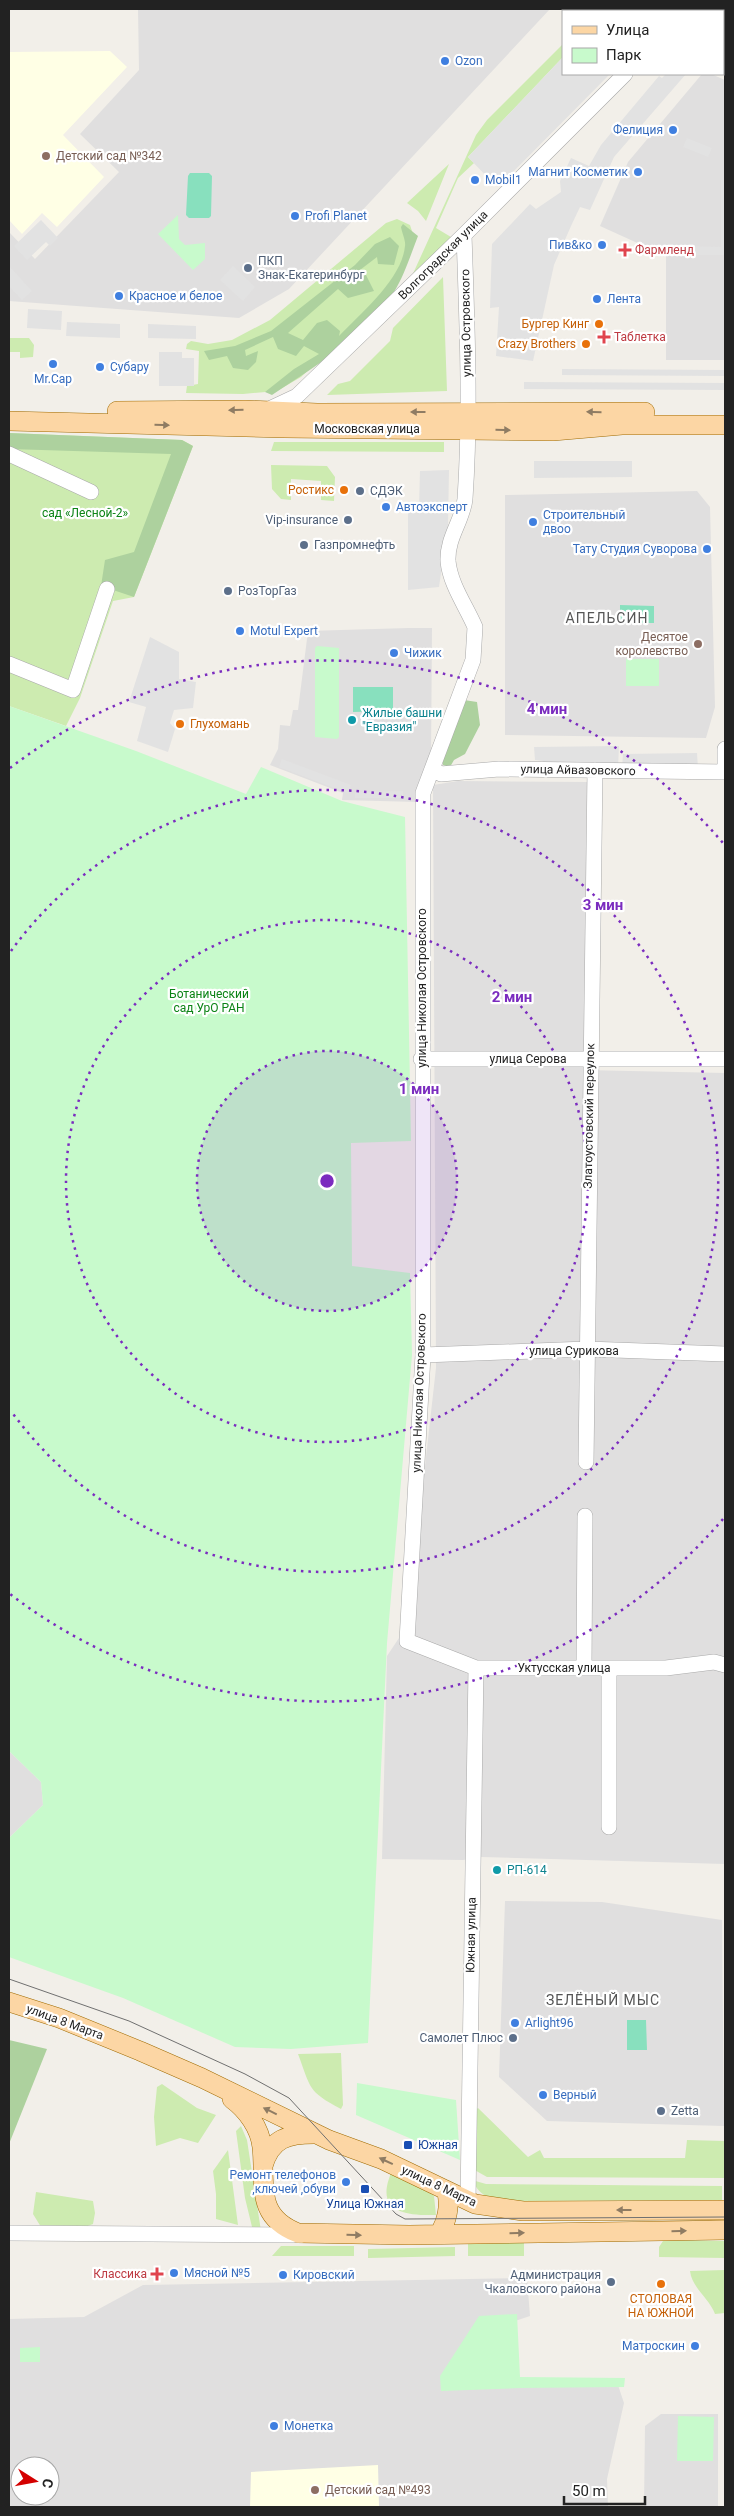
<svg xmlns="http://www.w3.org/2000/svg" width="734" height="2516" font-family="Roboto,sans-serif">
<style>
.residential{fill:#e0dfdf;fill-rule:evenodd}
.education{fill:#ffffe5}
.grass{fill:#cdebb0}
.forest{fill:#add19e}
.park{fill:#c8facc}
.pitch{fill:#88e0be}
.parking{fill:#e2e2e2}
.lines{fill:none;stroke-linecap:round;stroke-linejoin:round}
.minor-casing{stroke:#a9a9a9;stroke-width:16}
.major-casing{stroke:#a06b00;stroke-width:20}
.minor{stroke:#fff;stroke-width:15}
.major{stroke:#fcd6a4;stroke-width:19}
.tram{stroke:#707070;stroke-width:1}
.oneway{fill:#8f7c63}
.ring{fill:none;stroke:#7b2cbf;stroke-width:2.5;stroke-dasharray:2.5 5}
.shop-dot{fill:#3f7fe0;stroke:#fff;stroke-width:2}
.education-dot{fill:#8d6e63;stroke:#fff;stroke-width:2}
.health-dot{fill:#e0444e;stroke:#fff;stroke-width:2}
.service-dot{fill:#5c6f8a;stroke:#fff;stroke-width:2}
.food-dot{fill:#e8710a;stroke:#fff;stroke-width:2}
.culture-dot{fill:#0f9aa8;stroke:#fff;stroke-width:2}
.transit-dot{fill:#1a4fb4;stroke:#fff;stroke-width:2}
.labels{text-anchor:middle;stroke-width:4.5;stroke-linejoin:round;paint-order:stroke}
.shop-label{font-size:12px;fill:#366cbe;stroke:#fff;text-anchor:start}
.education-label{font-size:12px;fill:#785e54;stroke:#fff;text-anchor:start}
.health-label{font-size:12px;fill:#be3a42;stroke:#fff;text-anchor:start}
.street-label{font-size:12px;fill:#222;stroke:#fff}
.service-label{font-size:12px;fill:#4e5e75;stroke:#fff;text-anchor:start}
.food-label{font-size:12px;fill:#c56008;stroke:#fff;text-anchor:end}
.park-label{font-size:12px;fill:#0c8416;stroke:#fff}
.culture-label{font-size:12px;fill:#0d838f;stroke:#fff;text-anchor:start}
.transit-label{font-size:12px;fill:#164399;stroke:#fff;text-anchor:start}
.neighbourhood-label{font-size:14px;letter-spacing:1px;fill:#555;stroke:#fff}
.centre{fill:#7b2cbf;stroke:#fff;stroke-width:2.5}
.ring-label{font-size:15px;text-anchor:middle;font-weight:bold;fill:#7b2cbf;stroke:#fff;stroke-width:4.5;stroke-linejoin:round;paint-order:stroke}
</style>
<rect width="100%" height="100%" fill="#f2efe9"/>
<path class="residential" d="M138,9H550L289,289L239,318L9,301V232L35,259L119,172L80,134L139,70Z
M702,74H711L725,80V360H666V253L655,251L600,226L628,162Z
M697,491L710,507L715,707L706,738L505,735V495Z
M408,628H432L431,759L418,802L342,800L343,793L270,765L278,749L280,725L290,726L293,710H298L308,631Z
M458,781L587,782L584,1070L725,1073V1864L482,1857L463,1860L382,1859L387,1656L407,1626L436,1368L433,785Z
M9,1751L41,1782L43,1805L9,1838Z
M505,1901L602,1902L722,1920L724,2126L547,2121L499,2077Z
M527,2278L530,2316L512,2322L513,2380L617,2382L624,2403L607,2479L608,2507H9V2319L84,2317L143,2285ZM20,2466H50V2496H20Z
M661,2414H718V2507H644L645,2426Z"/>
<path class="education" d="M110,51L127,67L63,135L104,177L57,227L42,213L22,234L9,220V52Z
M378,2465L379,2507H250L251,2472Z"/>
<path class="grass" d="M563,44V57L468,157L474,163L458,178L436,228L451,237L411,278L476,135L487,120Z
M449,164L426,221L418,211L407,203Z
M397,219L410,225L414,237L408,256L380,300L301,377L277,391L243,394L186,393L187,386L198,384L199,351L186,349L187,344L191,341L208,344L232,340L270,320L386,223Z
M443,277L447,391L327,395L338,384L350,381L390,341L393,328Z
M9,338H29L34,345L33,357L20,358V352H9Z
M9,433L182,440L193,446L134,597L113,601L80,698L66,726L9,706Z
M274,442H444V452L271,451Z
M271,465L327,466L335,477L334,501L321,500V481L291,479V500L281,499L272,489Z
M341,2053L343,2105L341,2109C307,2091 311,2088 298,2054Z
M162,2084L197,2108L216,2115L198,2143L180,2138L156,2146L154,2117L157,2087Z
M478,2108L528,2157L540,2150L544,2158H685L687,2140L725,2141V2178L487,2177L471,2168L473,2112Z
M241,2126L247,2140L261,2231H253L245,2198L236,2131Z
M228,2150L238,2225L216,2219V2194L213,2171Z
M392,2171L426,2187L434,2196L436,2215C403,2216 374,2211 392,2171Z
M472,2180L486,2184L722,2186V2200L502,2201C487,2199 479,2194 472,2180Z
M36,2192L93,2201L95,2213L93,2224L85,2227H41L33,2214Z
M671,2240L725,2241V2258L659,2257V2247L663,2241Z
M468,2242H524V2256H468Z
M281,2246H354V2256H272Z
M455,2247V2256L368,2258V2249Z
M725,2270V2313L715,2314C709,2298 692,2288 690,2271Z"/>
<path class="forest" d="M403,224L418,236C411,254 404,276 394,292C364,337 316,366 272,395L265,392L294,369L319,354L304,346L296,356L278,349L273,337L245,350L246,356L258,351L256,362L248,370L233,368L227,356L209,360L204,351L235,346L271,331L355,265L375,244L390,237L399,246L394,265L378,264L377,257L356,273H365L374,291L348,298L338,289L288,333L303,340L317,323L327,320L340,331L339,336C361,313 402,279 405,246C406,241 402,233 401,227Z
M9,433L182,440L193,446L134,597L101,586L105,560L134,552L171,454L9,449Z
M464,700L477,702L480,725L465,754L454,760L450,767L443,765L442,752Z
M9,2040L47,2049L9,2144Z"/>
<path class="park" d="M178,215L179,239L185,245L205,243V259L193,270L158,234Z
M317,646L339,648V737L337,739L315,737V648Z
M626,659H659V686H626Z
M9,706L136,751L246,794L261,767L342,801L405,817L411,1141L351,1143L352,1266L410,1273L412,1355L387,1643L368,2043L291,2049L235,2047L123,1998L9,1957V1838L43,1805L41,1782L9,1751Z
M357,2083L456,2100L460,2160L356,2115Z
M517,2314L520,2377L625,2378L624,2387L520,2388L441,2391L440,2376L479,2316Z
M40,2347V2362H20V2348Z
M678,2416L714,2417L713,2461H677Z"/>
<path class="pitch" d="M190,173H209L212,176L211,216L209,218H189L186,215L188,176Z
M620,605L654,606V623H620Z
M353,687H393V711L353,712Z
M627,2020H646L647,2050H627Z"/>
<path class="parking" d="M563,57V74H610L499,186L491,181L468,157Z
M666,74H686L614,157L590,210L580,207L571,226L554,265L533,361L496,356L499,307L490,308L492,244L530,204L536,209L561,192L560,181L571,158L589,166L601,145L659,76L662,78Z
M687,138L712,148L708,157L683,147Z
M721,180H725V255H681V246L721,247Z
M41,220L58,238L50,246L46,242L27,260L14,246Z
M9,266L32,291L22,300L9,286Z
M233,266L255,287L243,301L220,280Z
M28,309L62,311L61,330L27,328Z
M67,322L120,324V338L66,336Z
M148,324L196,326V339L148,338Z
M159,352H182V358H194V386H159Z
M562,369L725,370V376L562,375Z
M524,382L725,383V390L524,389Z
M534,461H632V477L534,478Z
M449,470L448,525L439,587L408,590V508H419L420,471Z
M150,637L179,652V679L196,682L193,708L174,710L170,723L175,729L168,752L137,741L146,707L129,702Z
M619,746L618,769L542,770L543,761L535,760L534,747Z
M697,753L698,768L622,769L623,754Z
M282,759L351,785L348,793L279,767Z
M403,791V798H355V792Z"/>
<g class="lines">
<defs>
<path id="minor" d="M689,11L691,9
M464,235C467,322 471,412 465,499C463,520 447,537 448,561C450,584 466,606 475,627L473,660L423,793V1355L407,1641L476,1668H666L714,1662L725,1665
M265,411L297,396L464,235L625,74
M9,454L91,492
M9,664L73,690L107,589
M432,769L441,774L499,769L725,772
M725,772V749
M421,1059H725
M423,1355L587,1349L725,1354
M586,1462L595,770
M584,1667L585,1516
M609,1827V1668
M468,2201L476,1668
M9,2233L302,2235"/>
<path id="major" d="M117,411L245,410L317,413L645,412
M9,421L285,428L553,431L622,425H725
M9,2002L59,2018L140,2051L202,2078L329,2140L381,2159L475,2204L523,2211L725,2210
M232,2099C247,2110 260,2128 262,2147C266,2183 254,2216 298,2233L409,2235L725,2230
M263,2166C271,2138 288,2134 314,2134
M439,2234C447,2222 451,2204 446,2190"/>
</defs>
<use href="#minor" class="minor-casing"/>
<use href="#major" class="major-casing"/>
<use href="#minor" class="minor"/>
<use href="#major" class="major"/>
<path class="tram" d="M9,1979L129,2021L245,2074L289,2098L396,2214L405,2219L725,2217"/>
</g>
<defs><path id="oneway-solid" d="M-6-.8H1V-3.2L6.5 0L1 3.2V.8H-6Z" transform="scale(1.25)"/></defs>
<g class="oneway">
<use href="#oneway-solid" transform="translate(236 410) rotate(179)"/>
<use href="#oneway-solid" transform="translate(418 412) rotate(180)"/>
<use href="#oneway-solid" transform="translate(594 412) rotate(-179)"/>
<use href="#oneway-solid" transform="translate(162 425) rotate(2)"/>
<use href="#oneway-solid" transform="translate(503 430) rotate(1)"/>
<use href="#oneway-solid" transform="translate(270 2111) rotate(-154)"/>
<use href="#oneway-solid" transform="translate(386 2161) rotate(-155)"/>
<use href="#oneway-solid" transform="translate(624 2210) rotate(180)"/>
<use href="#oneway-solid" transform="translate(679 2231) rotate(-1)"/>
<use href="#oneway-solid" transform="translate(517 2233) rotate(-1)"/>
<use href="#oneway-solid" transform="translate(354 2235) rotate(1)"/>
</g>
<circle cx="327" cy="1181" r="130" fill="#7b2cbf" fill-opacity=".12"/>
<g class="ring">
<circle cx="327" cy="1181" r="130"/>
<circle cx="327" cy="1181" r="261"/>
<path d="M11 951A391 391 0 1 1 11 1411"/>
<path d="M723 1519A521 521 0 0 1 10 1594M10 768A521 521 0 0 1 723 843"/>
</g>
<g class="shop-dot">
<circle cx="445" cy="61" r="5"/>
<circle cx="673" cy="130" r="5"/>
<circle cx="638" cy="172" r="5"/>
<circle cx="475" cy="180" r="5"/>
<circle cx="295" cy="216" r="5"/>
<circle cx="602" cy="245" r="5"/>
<circle cx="119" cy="296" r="5"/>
<circle cx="597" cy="299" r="5"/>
<circle cx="53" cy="364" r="5"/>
<circle cx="100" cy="367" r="5"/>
<circle cx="386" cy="507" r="5"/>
<circle cx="533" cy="522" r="5"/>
<circle cx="707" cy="549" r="5"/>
<circle cx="240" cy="631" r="5"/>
<circle cx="394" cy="653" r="5"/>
<circle cx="515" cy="2023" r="5"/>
<circle cx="543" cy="2095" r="5"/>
<circle cx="346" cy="2182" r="5"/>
<circle cx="174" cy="2273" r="5"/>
<circle cx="283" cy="2275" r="5"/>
<circle cx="695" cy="2346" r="5"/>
<circle cx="274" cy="2426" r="5"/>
</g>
<g class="education-dot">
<circle cx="46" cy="156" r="5"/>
<circle cx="698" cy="644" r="5"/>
<circle cx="315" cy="2490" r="5"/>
</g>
<g class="health-dot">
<path d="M622.5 242.5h5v5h5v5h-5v5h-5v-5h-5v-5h5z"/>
<path d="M601.5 329.5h5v5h5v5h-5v5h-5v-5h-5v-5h5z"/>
<path d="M154.5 2266.5h5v5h5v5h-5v5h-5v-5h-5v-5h5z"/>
</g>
<g class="service-dot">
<circle cx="248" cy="268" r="5"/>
<circle cx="360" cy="491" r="5"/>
<circle cx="348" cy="520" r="5"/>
<circle cx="304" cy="545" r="5"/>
<circle cx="228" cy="591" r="5"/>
<circle cx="513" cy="2038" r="5"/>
<circle cx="661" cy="2111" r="5"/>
<circle cx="611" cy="2282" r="5"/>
</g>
<g class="food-dot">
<circle cx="599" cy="324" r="5"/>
<circle cx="586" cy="344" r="5"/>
<circle cx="344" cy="490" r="5"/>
<circle cx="180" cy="724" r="5"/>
<circle cx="661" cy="2284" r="5"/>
</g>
<g class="culture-dot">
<circle cx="352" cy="720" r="5"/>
<circle cx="497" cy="1870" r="5"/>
</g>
<g class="transit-dot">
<rect x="403" y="2140" width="10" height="10" rx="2.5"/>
<rect x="360" y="2184" width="10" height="10" rx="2.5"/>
</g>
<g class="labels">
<g class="shop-label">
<text x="455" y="65">Ozon</text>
<text x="663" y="134" text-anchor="end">Фелиция</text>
<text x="628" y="176" text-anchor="end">Магнит Косметик</text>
<text x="485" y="184">Mobil1</text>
<text x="305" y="220">Profi Planet</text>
<text x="592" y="249" text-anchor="end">Пив&amp;ко</text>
<text x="129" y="300">Красное и белое</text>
<text x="607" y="303">Лента</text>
<text x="110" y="371">Субару</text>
<text x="53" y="383" text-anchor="middle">Mr.Cap</text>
<text x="396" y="511">Автоэксперт</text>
<text x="543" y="519">Строительный<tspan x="543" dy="14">двоо</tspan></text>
<text x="697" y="553" text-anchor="end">Тату Студия Суворова</text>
<text x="250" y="635">Motul Expert</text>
<text x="404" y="657">Чижик</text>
<text x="525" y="2027">Arlight96</text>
<text x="553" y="2099">Верный</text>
<text x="336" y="2179" text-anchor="end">Ремонт телефонов<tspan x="336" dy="14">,ключей ,обуви</tspan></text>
<text x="184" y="2277">Мясной №5</text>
<text x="293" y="2279">Кировский</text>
<text x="685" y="2350" text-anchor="end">Матроскин</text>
<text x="284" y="2430">Монетка</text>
</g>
<g class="education-label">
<text x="56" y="160">Детский сад №342</text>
<text x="688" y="641" text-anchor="end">Десятое<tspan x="688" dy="14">королевство</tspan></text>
<text x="325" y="2494">Детский сад №493</text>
</g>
<g class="health-label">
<text x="635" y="254">Фармленд</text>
<text x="614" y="341">Таблетка</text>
<text x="147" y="2278" text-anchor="end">Классика</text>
</g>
<g class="street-label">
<text transform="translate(443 255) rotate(-45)" y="4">Волгоградская улица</text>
<text transform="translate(466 323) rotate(-91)" y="4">улица Островского</text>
<text x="367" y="433">Московская улица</text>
<text transform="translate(578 770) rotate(1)" y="4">улица Айвазовского</text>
<text transform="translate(422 988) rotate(-90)" y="4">улица Николая Островского</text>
<text x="528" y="1063">улица Серова</text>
<text transform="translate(589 1116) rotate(-89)" y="4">Златоустовский переулок</text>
<text x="574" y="1355">улица Сурикова</text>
<text transform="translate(419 1393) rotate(-88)" y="4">улица Николая Островского</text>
<text x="564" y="1672">Уктусская улица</text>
<text transform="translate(471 1935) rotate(-89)" y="4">Южная улица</text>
<text transform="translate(65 2022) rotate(20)" y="4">улица 8 Марта</text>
<text transform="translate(439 2186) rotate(25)" y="4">улица 8 Марта</text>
</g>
<g class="service-label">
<text x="258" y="265">ПКП<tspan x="258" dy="14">Знак-Екатеринбург</tspan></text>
<text x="370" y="495">СДЭК</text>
<text x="338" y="524" text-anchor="end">Vip-insurance</text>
<text x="314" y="549">Газпромнефть</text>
<text x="238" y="595">РозТорГаз</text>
<text x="503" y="2042" text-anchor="end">Самолет Плюс</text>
<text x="671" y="2115">Zetta</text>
<text x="601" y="2279" text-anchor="end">Администрация<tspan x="601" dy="14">Чкаловского района</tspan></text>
</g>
<g class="food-label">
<text x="589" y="328">Бургер Кинг</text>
<text x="576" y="348">Crazy Brothers</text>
<text x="334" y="494">Ростикс</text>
<text x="190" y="728" text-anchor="start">Глухомань</text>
<text x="661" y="2303" text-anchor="middle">СТОЛОВАЯ<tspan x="661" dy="14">НА ЮЖНОЙ</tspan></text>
</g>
<g class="park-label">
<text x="85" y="517">сад «Лесной-2»</text>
<text x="209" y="998">Ботанический<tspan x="209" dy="14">сад УрО РАН</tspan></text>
</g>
<g class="culture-label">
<text x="362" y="717">Жилые башни<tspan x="362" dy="14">"Евразия"</tspan></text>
<text x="507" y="1874">РП-614</text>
</g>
<g class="transit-label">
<text x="418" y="2149">Южная</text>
<text x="365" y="2208" text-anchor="middle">Улица Южная</text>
</g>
<g class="neighbourhood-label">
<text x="607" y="623">АПЕЛЬСИН</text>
<text x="603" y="2005">ЗЕЛЁНЫЙ МЫС</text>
</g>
</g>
<circle cx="327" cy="1181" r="8" class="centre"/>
<g class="ring-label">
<text x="547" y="714">4 мин</text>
<text x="603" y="910">3 мин</text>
<text x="512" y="1002">2 мин</text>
<text x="419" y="1094">1 мин</text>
</g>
<rect width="734" height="2516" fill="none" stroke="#222222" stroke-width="20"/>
<rect x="562" y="10" width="162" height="65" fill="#ffffff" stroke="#a7a7a7"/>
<rect x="572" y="26" width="25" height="8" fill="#fcd6a4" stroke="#a7a7a7"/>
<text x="606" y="35" font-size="15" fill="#222222">Улица</text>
<rect x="572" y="48" width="25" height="15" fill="#c8facc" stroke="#a7a7a7"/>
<text x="606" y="60" font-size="15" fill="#222222">Парк</text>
<g transform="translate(35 2481) rotate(101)"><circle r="24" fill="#ffffff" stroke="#a7a7a7"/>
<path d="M0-4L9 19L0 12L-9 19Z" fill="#d40000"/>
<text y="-8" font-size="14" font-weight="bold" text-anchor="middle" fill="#222222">С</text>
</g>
<path d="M564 2496v8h81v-8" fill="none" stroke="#222222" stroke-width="2.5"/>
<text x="572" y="2496" font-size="15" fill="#222222" stroke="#ffffff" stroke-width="4" paint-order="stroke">50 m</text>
</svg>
